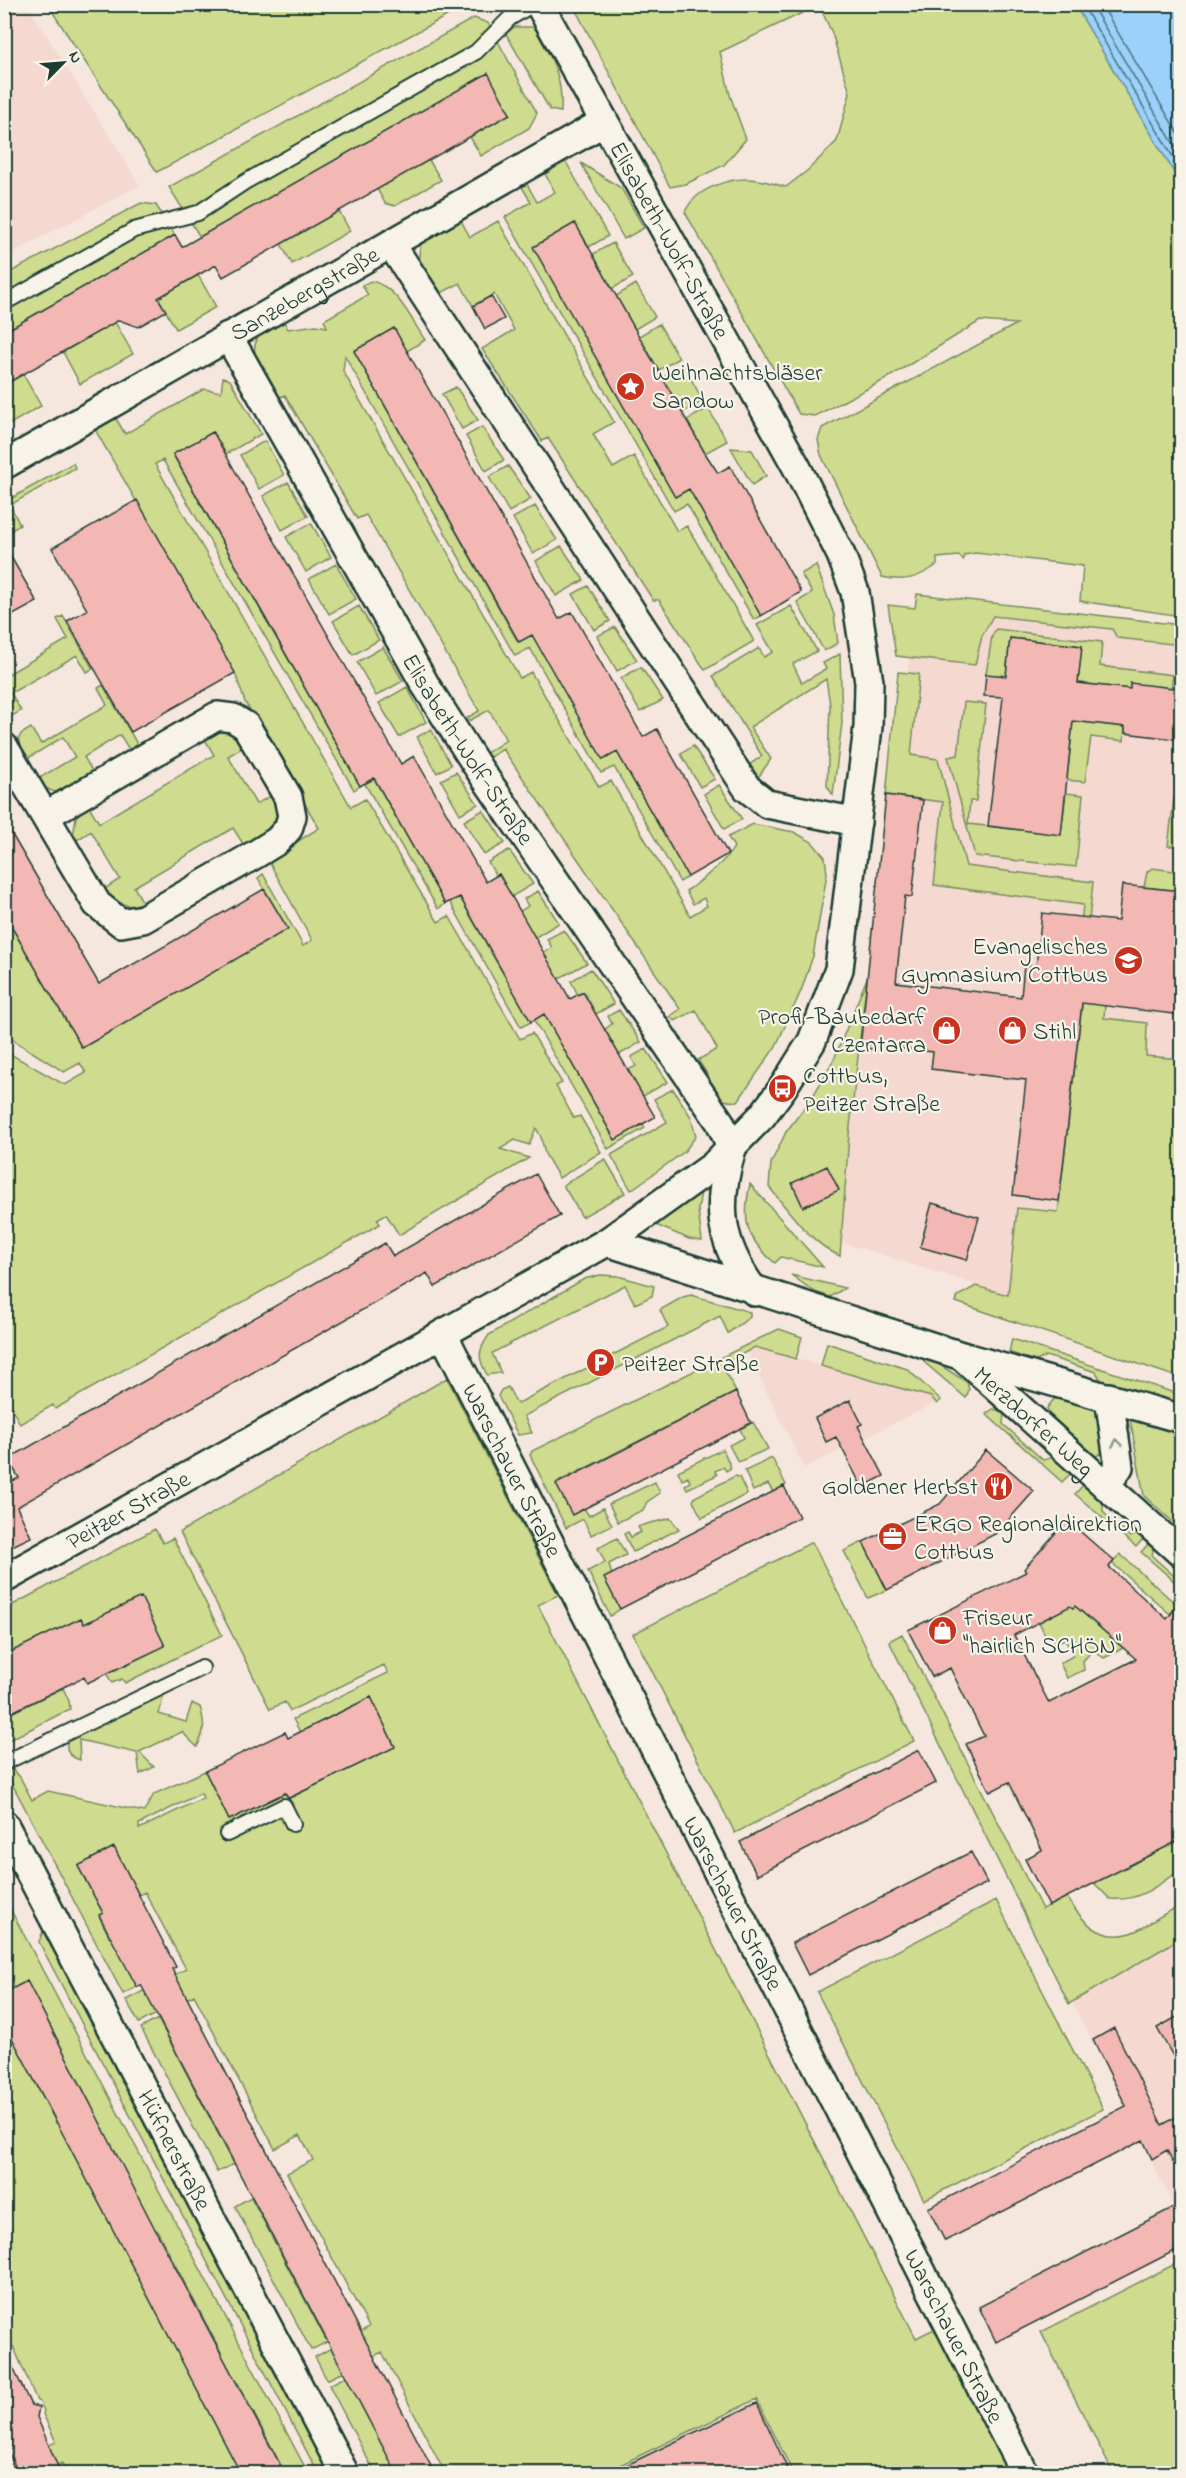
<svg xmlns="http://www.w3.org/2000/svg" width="1186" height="2478" font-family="'Indie Flower',sans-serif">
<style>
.built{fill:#f5d9d1}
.green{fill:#cfdb8e;stroke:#778c61;stroke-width:1.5;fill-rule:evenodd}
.water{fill:#9cd1fb;stroke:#6a96ab;stroke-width:1.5}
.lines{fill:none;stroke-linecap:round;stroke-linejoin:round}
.shore{stroke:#517884;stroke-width:1.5}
.building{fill:#f4b8b4;stroke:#1f3d34;stroke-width:1.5;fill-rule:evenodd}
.lane-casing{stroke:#1f3d34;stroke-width:18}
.street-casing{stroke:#1f3d34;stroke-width:32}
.lane{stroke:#f7f3e8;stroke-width:14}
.street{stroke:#f7f3e8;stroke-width:27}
.oneway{stroke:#8b988e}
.labels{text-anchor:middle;stroke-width:4.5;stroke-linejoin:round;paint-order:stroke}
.street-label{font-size:24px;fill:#1f3d34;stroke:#f7f3e8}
.poi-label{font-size:24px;fill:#1f3d34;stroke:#f7f3e8;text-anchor:start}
</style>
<rect width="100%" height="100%" fill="#f6e7de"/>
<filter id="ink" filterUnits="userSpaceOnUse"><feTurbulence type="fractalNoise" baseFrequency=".0167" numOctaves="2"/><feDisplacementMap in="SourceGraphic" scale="12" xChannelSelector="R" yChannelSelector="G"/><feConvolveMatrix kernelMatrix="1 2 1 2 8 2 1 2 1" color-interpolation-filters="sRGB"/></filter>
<g filter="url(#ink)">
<path class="built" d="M5,4L28,5L140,185L5,257Z
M917,596L1181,629L1182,1336L1177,1377L1049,1308L841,1242L849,1135L886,795H892Z
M755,1347L941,1400L804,1468L747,1352Z
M1181,1933V2221L1070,1998Z"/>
<path class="green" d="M217,4L220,9L227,4L467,5L157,172L48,5Z
M573,5H819L720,52L730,95L746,139L724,165L686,184L670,187Z
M819,5H1075L1181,184V616L1080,601L1083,566L976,553L964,555L963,560L959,556L937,558V565C917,579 905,582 882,577L821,455L818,440L822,428L1017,324L980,321L886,379L815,416L799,414L685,212C696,187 733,176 758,180C767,181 777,185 786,187L808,170L837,141L850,93L832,33Z
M474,18L488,23L537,113L529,128L481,156L470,137L510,114L487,74L200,237L169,187Z
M514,27H534C551,57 563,75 561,112L550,110L506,34Z
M429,160L441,180L395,206L385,203L377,189Z
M566,162L608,236L589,247L575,223L534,247L675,497L689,489L761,616L754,620L687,504L674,511L505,217L531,202L522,187L527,184L537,202L555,192L545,174L552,170V166Z
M581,163L621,188L644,228L624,239Z
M141,203L156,205L175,235L5,332V275Z
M339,211L350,231L292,264L281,244Z
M459,217L470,237L498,221L614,422L593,434L613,468L634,456L677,531L687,526L754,641L705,670L659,600H653L548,438L542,441L482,349L514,330L494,294L473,306L460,283L434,297C412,247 410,243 459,217Z
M613,243L633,277L612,289L593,254Z
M198,275L216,307L176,329L158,298Z
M371,281C397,286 411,319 425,340L407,351L394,328L354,351L518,642L532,635L617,752L688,877L680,882L614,767L601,773L530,648L515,656L345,356L343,371L520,678L531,672L599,787L611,781L690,916L707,906L704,898L693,904L686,891C699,883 727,860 734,847L728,837L753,824L794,832L812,842L825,857L827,874L813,956L801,991L776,1046L738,1101C721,1104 712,1092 703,1080L707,1074L698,1060L717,1049L696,1010L675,1021L669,1017L680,1009L503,749L485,760L482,756L506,740L489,710L469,721L467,718L479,711L366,515L357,519L285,395L275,400C258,364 236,341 282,318L288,329L316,325L327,327L324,320L368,295L362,285Z
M636,284L655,317L635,329L616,296Z
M115,322L133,354L80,384L63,352Z
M659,324L679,358L659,370L639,336Z
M684,366L703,401L682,413L662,378Z
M23,374L41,406L5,427V385Z
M223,377L230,380L261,434L226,454L213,432L173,455L360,786L354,790L163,460L155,464L351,807L365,799L438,922L449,916L520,1039L532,1033L562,1083L556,1086L574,1118L580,1116L601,1152L559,1178L545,1154L541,1137L536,1128L529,1145L515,1140L500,1149L529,1158L399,1235L386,1214L377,1219L380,1224L55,1409L53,1405L20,1424L9,1403L4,1404V1119L12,1115L5,1103V1051L65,1085L86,1073L80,1063L64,1072L5,1035L4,914L82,1048L287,929L258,878L263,874L301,942L303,946L312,940L268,860L319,828L245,702L235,673L93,426L114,415L125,434L204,389L221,392Z
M456,387L478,420L462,429L442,394Z
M708,408L727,441L705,453L687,420Z
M482,427L504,460L486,471L466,436Z
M265,441L284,475L259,489L240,455Z
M731,448L752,450L766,476L752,485Z
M73,463L75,468L10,505L20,525L5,534L11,514L5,511V502Z
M508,466L531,499L509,512L489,477Z
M288,482L308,516L282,530L263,496Z
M535,506L557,540L533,554L513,518Z
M311,523L331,557L306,572L286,537Z
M561,546L584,580L556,596L536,561Z
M336,564L356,599L329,614L309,579Z
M816,565L834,615L838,643L824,651L797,602L812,593L801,574Z
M588,586L610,621L594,630L573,594Z
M917,594L1181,625V645L1117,638L1112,629L993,616L982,636L975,665L896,656L888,605L915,608Z
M359,606L379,640L353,655L333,621Z
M791,606L817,651L793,664L802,683L826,669L823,663L840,654L842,723L833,795L827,786L830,705L826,679L750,727L771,759L755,782L743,769L762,756L713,676L759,648L764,657L773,652L757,625Z
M63,616L93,669L87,672L77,655L11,693L21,711L10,717L5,715V676L68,639L57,619Z
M615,627L637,660L617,671L597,636Z
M996,629L1102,642L1100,666L1173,675L1171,688L1130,684V689L1078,683L1082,646L1010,638L1006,676L986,674L992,636Z
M383,647L403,681L376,696L357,662Z
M641,667L663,700L640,712L621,678Z
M898,672L919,674L911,755L938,759L966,866L1093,882L1085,959L1108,963L1104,1018L1147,1023L1146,1056L1181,1059L1182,1336L1177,1377L956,1302L958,1296L976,1286L1008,1295L1017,1208L1058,1212L1082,1005L1073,1003L1083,905L934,885L943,802L886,795Z
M103,685L140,749L132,754L120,735L84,757L95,776C71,788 58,803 36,780L75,757L63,737L25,760L16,745L21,734L31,728L41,744L107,705L98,688Z
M407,687L426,722L399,737L379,703Z
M964,702L986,704L976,801H970L968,824L1061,834L1066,793L1083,795L1076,867L975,856L948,757L958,755Z
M1073,721L1125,727L1124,741L1091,737L1085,782L1067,780Z
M431,729L451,765L437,773L417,737Z
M214,730C228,731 239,733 247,745L228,756L256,804L276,793L280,808L272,830L245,847L233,828L134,887L145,906C127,908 114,902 101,891L120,879L91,831L72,843L76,817L88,804L99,823L214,755L203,736Z
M693,746L715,779L700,787L681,754Z
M456,772L478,804L460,814L441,780Z
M374,779L445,904L438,909L365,784Z
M719,785L742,819L724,829L704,794Z
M1174,797L1181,798L1180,846H1168Z
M483,810L505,843L484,855L464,821Z
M509,850L533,884L511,897L499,874L496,876L488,862Z
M1152,868L1181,872V891L1144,887L1147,872Z
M538,891L559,923L534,938L519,912L528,906L524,899Z
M459,896L531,1022L521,1027L450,902Z
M564,930L587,963L558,979L543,953L552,948L547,939Z
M591,969L614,1004L596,1014L584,992L578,995L571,981Z
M867,978L849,1135L840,1256C810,1243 789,1211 769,1187L771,1163L786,1132L813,1096L835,1057Z
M619,1010L641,1042L619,1055L605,1029L612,1024L608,1016Z
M544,1014L614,1139L643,1124L645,1128L608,1149L534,1020Z
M646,1049L668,1082L643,1096L628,1070L636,1066L631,1057Z
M673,1089L691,1117L696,1136L684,1152L631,1190L611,1155L667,1122L654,1099Z
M605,1159L625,1193L582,1217L563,1185Z
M750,1184L823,1267L781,1257L775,1263C745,1238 742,1221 750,1184Z
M701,1192L698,1210L702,1241L689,1239L656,1225Z
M600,1275L618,1276L654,1286L652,1296L635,1304L625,1285L492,1353L501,1373L487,1375C478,1358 477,1352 489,1335L584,1279Z
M791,1275L845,1288L830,1297L815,1292Z
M691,1295L750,1312V1317L728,1333L720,1316L524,1416L532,1433L518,1435L498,1396L501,1390L508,1387L517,1404L528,1398L668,1327L660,1310L683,1297Z
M779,1329L802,1337L796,1359L755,1347L722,1365L736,1392L556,1483L584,1508L589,1516L603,1508L612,1525L591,1535L583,1519L566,1528L530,1455L532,1451Z
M1012,1339L1181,1395V1406L1102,1382L1096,1372L1046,1356L1035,1362L1009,1352Z
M827,1343L907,1369L941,1400L937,1404L931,1397L821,1366Z
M927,1357L967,1382L969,1390L966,1398L924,1362Z
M447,1378L558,1595L538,1605L916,2338L936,2328L1009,2473H793L757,2399L618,2466L620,2473H445L382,2352L327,2380L315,2357L369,2327L287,2173L313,2160L300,2135L275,2149L194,1995L139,2023L126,2000L186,1969L145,1892L139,1895L114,1847L78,1866L103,1913L99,1916L110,1938L114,1936L137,1987L123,1994L6,1772L12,1769L20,1777L32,1800L48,1791L144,1812L154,1794L205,1771L229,1820L285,1793L288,1799L395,1747L371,1697L300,1732L293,1719L388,1673L384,1665L290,1711L285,1702L270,1709L180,1532ZM201,1793L203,1798L139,1829V1824Z
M1064,1398L1101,1410L1106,1451L1092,1458L1050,1421L1047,1408L1054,1399Z
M993,1409L1004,1412L1003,1424L1043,1460L1054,1457L1071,1473L1062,1482L986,1414Z
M1130,1419L1181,1435V1529L1144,1496Z
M753,1422L768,1449L738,1462L729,1445L744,1438L740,1429Z
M723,1449L731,1468L726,1471L723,1467L715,1471L717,1475L687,1489L685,1485L690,1482L688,1477L682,1480L678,1471Z
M772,1458L786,1485L773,1492L768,1484L753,1491L745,1471Z
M735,1476L739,1477L747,1494L702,1518L693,1501L695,1497Z
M655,1482L660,1493L647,1502L643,1510L618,1522L609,1504Z
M1084,1484L1103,1500V1512L1130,1537L1141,1533L1145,1537L1136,1547L1075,1494Z
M670,1518L679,1529L633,1552L624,1534L628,1532L631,1537L641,1532L638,1527C649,1522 659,1522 670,1518Z
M155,1529L163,1543L173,1538L222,1635L125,1683L122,1679L112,1683L107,1674L164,1646L84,1624L5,1655V1609Z
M617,1538L626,1555L609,1564L620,1609L610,1616L588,1571L605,1562L598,1548Z
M812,1542L914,1741L735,1833L633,1634Z
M863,1542L887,1590L868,1598L844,1551Z
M1150,1542L1154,1544L1152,1556L1181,1582V1587L1141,1552Z
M1120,1554L1177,1605L1170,1614L1112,1563Z
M1070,1606L1073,1608L1075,1606L1123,1648L1104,1658L1096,1652L1090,1653L1083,1661L1084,1670L1067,1678L1060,1663L1073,1656L1065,1639L1050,1645L1039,1622Z
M902,1634L1042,1909L1067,1897C1084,1926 1107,1947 1142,1928C1154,1921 1164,1912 1178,1908L1181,1909V1938L1069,2004L889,1641Z
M63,1688L69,1701L70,1709L5,1742V1716Z
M164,1694L159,1714L186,1722L192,1703L200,1707C205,1723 205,1732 197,1747L182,1732L139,1752L154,1767L140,1774L137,1753L79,1740L80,1760C69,1756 66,1753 67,1741Z
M1181,1839V1869C1158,1885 1140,1902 1110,1899L1094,1883Z
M4,1897L308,2473H285L238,2383L203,2401L241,2473H67L62,2463L43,2472L34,2452L56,2442L43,2414L44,2411L40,2402L37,2401L14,2348L5,2332V2023L56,2123L91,2105L27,1981L5,1993V1944L7,1942L5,1937ZM73,2153L139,2199L106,2216ZM157,2230L221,2352L187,2370L123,2248Z
M996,1900L1103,2109L924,2200L817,1992Z
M43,1931L48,1933L332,2473H318L39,1942Z
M158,2019L234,2164L217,2172L141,2028Z
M251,2197L327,2342L311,2350L235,2206Z
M1181,2261V2473H1113L1041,2332Z
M347,2376L397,2473H375L329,2385Z"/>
<path class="water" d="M1075,5H1181V184Z"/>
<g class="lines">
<path class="shore" d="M1082,4L1182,172
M1091,4L1182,158
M1101,4L1182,140"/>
</g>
<path class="building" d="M488,73L510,114L223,277L216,265L198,275L158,298L166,311L138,327L119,320L4,385V332L175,235L182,247Z
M575,223L705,453L718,473L730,466L801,592L761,616L689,489L675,497L533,247Z
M491,296L504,319L485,329L473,306Z
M394,328L559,619L572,612L643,737L657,729L728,854L688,877L617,752L603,760L532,635L519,642L354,351Z
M213,432L401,764L414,756L486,882L499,874L570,999L583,992L655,1117L615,1140L544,1014L531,1022L460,897L445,904L374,778L360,786L173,454Z
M137,500L235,673L131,732L67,621L87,610L52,548Z
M4,545L37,602L4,620Z
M1010,638L1082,646L1078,683L1130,689V683L1182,689V740L1125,733V727L1073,721L1061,835L988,826L1003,697L984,696L986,674L1006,676Z
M886,795L923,800L912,897L905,896L896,982L1021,997L1024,965L1036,967L1042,913L1118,921L1122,885L1182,891V1015L1082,1003L1059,1201L1013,1195L1026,1080L931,1069L933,1052L889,1047L888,1050L860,1048Z
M4,821L99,984L264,889L288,929L82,1048L4,914Z
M827,1166L839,1190L803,1207L792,1183Z
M536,1174L560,1216L435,1287L427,1273L17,1507L31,1537L4,1550V1481L6,1484L19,1478L8,1459L385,1243L393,1256Z
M932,1203L979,1217L967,1260L920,1247Z
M736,1392L751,1423L572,1515L556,1484Z
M850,1400L862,1424L858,1426L884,1476L862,1487L836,1437L826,1442L815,1418Z
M986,1450L1034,1491L997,1533L887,1590L863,1542L940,1504Z
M784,1486L799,1517L620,1609L604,1578Z
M1067,1520L1114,1561L1109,1567L1167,1619L1182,1599V1839L1049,1906L1025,1859L1042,1850L1009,1782L990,1792L966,1744L984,1736L950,1668L932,1677L908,1630L1026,1572L1024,1569ZM1070,1606L1073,1608L1075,1606L1136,1659L1049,1703L1014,1635Z
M141,1597L165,1646L87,1683L84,1677L4,1716V1655L81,1618L84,1624Z
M371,1697L395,1747L289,1798L285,1793L229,1820L205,1771L285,1732L288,1738Z
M919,1750L936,1783L757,1875L740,1842Z
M114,1847L176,1967L172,1969L435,2474H397L141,1985L137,1987L111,1938L99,1915L103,1913L78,1866Z
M971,1852L987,1883L808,1975L792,1943Z
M27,1981L156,2231L285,2474H241L57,2123L4,2023V1993Z
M1182,2014V2072L1157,2028Z
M1114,2028L1162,2125L1182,2114V2180L1167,2150L1152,2159L1143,2140L945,2241L928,2208L1126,2106L1093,2040Z
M1182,2203V2247L996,2342L979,2307Z
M4,2349L31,2405L39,2407L37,2417L61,2474H19L4,2443Z
M757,2403L790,2474H608L687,2436Z"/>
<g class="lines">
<defs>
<path id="lane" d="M4,303L134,230L198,213L245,182L476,52L510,18L533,4
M4,1763L202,1668
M227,1834L284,1806L293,1824"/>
<g id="street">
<path d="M391,244L747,788L767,804L857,822"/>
<path id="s1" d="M228,336L426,686L479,769L720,1122L732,1149C715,1205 719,1244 755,1292"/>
<path id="s2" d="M4,465L604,122"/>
<path d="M4,747L97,904L121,923L143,919L256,854L277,841L288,829L292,816L288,797L246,726L233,718L217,716L45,816"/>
<path d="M607,1242L962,1356L1182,1419"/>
<path id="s3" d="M443,1334L1025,2474"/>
<path id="s4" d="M965,1359L1182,1554"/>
<path d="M1106,1486L1119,1467L1109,1397"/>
<path id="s5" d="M4,1579L607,1242L713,1166L762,1116L782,1089L812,1041L839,969L868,727L869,682L855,592L841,555L796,466L539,4"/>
<path id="s6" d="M4,1824L345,2474"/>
</g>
</defs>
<use href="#lane" class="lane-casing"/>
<use href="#street" class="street-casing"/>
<use href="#lane" class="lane"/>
<use href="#street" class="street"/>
</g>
<defs><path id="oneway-chevron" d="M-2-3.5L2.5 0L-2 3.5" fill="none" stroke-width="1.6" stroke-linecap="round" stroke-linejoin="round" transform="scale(1.5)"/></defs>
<use class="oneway" href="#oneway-chevron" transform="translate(1117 1443) rotate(-98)"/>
</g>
<defs>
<symbol id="sight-disc" viewBox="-11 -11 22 22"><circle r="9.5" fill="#c8321e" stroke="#f7f3e8"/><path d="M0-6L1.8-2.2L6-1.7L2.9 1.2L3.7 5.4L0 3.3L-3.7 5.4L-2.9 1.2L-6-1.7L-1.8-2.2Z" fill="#fff"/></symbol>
<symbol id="school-disc" viewBox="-11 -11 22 22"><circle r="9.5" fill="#c8321e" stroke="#f7f3e8"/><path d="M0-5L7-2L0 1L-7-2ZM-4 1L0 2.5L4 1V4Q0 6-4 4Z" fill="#fff"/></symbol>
<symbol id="shop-disc" viewBox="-11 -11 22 22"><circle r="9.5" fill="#c8321e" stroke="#f7f3e8"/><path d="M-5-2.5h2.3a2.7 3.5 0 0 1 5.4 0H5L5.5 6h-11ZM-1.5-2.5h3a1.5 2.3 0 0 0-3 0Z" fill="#fff"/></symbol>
<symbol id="bus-disc" viewBox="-11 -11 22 22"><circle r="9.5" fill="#c8321e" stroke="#f7f3e8"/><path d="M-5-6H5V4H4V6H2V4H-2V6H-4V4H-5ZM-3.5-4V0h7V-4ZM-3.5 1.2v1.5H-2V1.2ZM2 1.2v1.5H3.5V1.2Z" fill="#fff"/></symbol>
<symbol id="parking-disc" viewBox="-11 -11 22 22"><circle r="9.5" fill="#c8321e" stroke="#f7f3e8"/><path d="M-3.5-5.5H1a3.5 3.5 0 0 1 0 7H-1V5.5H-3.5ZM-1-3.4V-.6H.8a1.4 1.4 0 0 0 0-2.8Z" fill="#fff"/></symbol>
<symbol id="restaurant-disc" viewBox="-11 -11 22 22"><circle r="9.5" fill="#c8321e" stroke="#f7f3e8"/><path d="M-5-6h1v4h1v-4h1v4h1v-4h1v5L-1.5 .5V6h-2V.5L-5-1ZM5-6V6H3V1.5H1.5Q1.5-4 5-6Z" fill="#fff"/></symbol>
<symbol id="office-disc" viewBox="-11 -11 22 22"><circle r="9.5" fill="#c8321e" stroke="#f7f3e8"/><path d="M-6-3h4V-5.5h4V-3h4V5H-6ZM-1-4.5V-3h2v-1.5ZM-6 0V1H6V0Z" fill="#fff"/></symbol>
</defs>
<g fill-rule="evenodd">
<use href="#sight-disc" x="614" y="370" width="33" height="33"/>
<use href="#school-disc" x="1112" y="944" width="33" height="33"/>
<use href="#shop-disc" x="930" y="1014" width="33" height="33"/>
<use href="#shop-disc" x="996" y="1014" width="33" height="33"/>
<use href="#bus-disc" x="766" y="1072" width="33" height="33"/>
<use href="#parking-disc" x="584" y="1346" width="33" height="33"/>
<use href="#restaurant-disc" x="982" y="1470" width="33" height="33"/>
<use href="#office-disc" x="876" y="1520" width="33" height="33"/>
<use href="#shop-disc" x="926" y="1614" width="33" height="33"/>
</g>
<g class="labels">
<g class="street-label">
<text transform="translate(670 240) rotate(61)" y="8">Elisabeth-Wolf-Straße</text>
<text dy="8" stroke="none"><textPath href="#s2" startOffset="346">Sanzebergstraße</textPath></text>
<text dy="8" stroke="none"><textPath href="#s1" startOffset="478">Elisabeth-Wolf-Straße</textPath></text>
<text dy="8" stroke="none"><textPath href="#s4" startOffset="93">Merzdorfer Weg</textPath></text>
<text dy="8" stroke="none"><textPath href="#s3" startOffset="153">Warschauer Straße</textPath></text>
<text dy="8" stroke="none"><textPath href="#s5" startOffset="142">Peitzer Straße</textPath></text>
<text dy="8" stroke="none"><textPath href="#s3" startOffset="639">Warschauer Straße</textPath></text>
<text dy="8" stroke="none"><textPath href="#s6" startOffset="368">Hüfnerstraße</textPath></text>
<text dy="8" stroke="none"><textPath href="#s3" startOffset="1125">Warschauer Straße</textPath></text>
</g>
<g class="poi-label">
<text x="652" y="380">Weihnachtsbläser<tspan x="652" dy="28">Sandow</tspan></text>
<text x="1108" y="954" text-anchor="end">Evangelisches<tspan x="1108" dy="28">Gymnasium Cottbus</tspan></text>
<text x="926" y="1024" text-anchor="end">Profi-Baubedarf<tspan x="926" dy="28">Czentarra</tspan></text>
<text x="1033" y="1039">Stihl</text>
<text x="803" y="1083">Cottbus,<tspan x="803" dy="28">Peitzer Straße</tspan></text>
<text x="622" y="1371">Peitzer Straße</text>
<text x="978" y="1494" text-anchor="end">Goldener Herbst</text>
<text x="914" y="1531">ERGO Regionaldirektion<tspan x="914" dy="28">Cottbus</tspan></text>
<text x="963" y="1625">Friseur<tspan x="963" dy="28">"hairlich SCHÖN"</tspan></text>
</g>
</g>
<rect width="1186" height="2478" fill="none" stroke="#f7f3e8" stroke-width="24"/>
<rect x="12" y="12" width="1162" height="2454" fill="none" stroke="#1f3d34" stroke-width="2" filter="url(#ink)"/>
<g transform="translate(63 63) rotate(65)" stroke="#f7f3e8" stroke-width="4.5" paint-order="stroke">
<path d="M0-4.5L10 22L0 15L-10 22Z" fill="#1f3d34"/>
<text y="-9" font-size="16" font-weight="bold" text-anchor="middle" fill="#1f3d34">N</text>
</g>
</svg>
